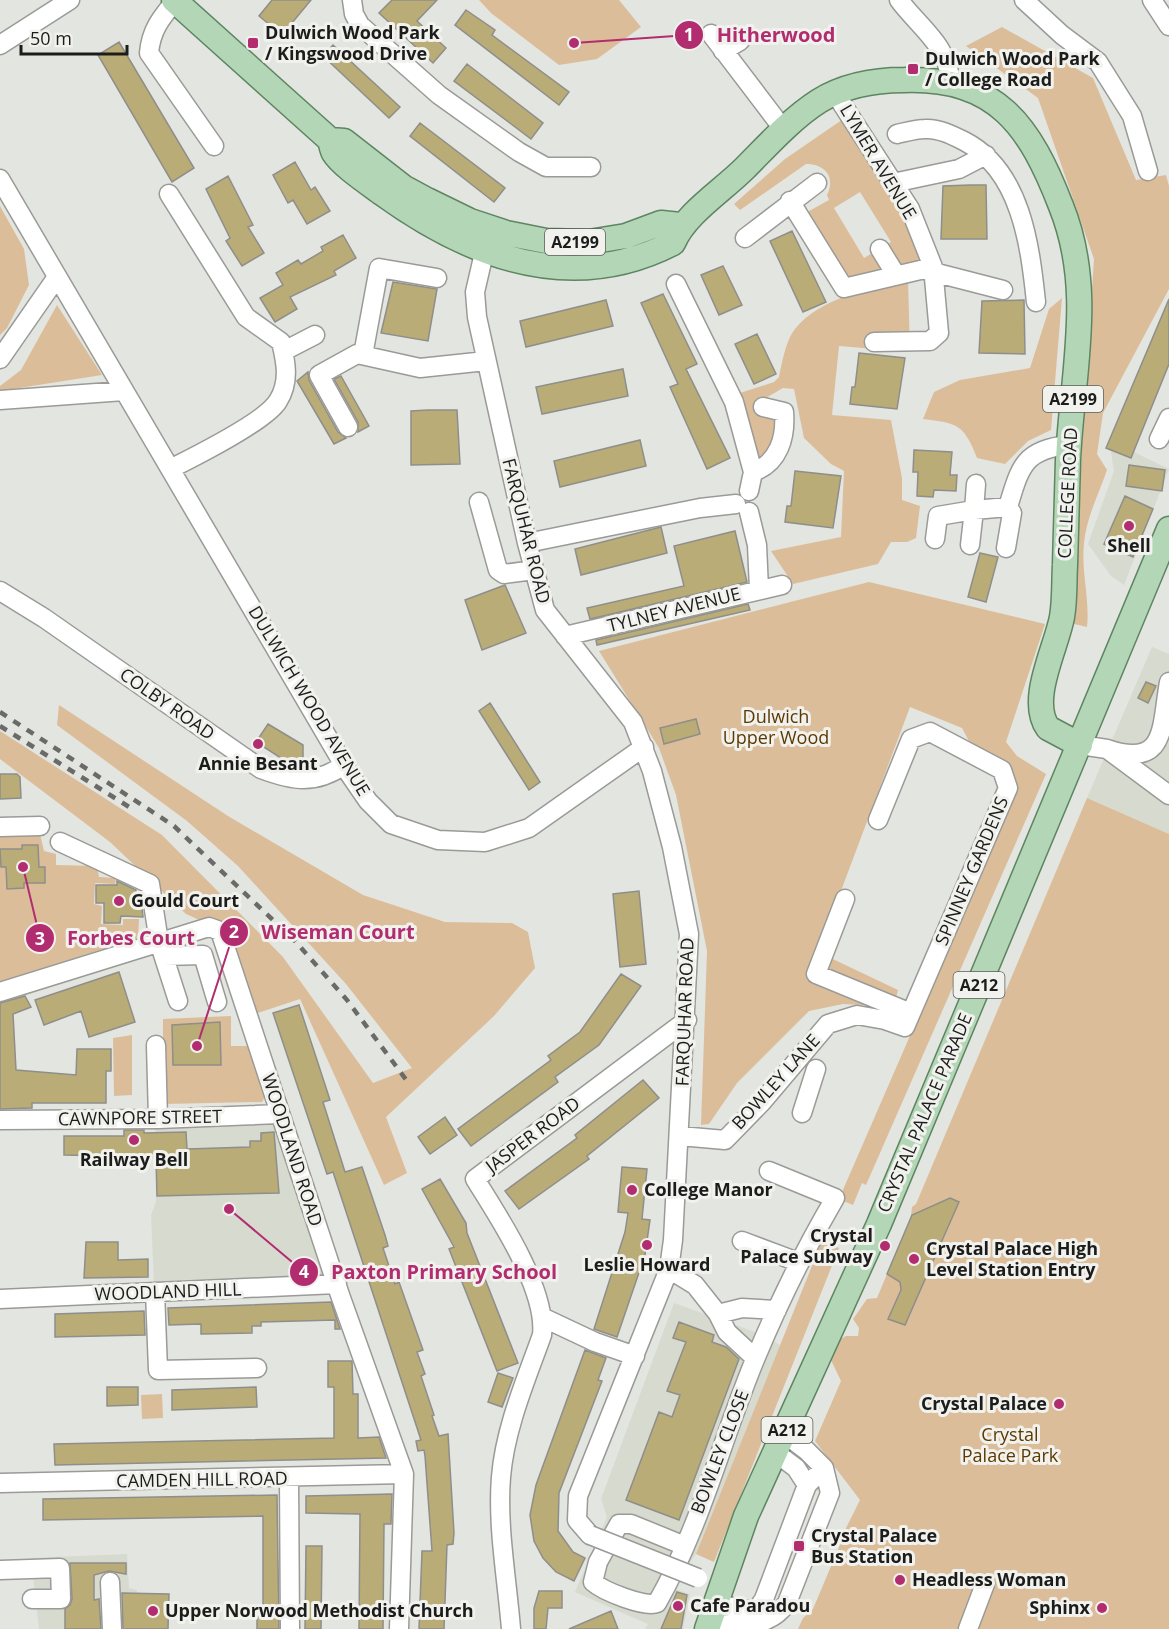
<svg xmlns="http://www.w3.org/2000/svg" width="1169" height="1629" font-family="'Open Sans',sans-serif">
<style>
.built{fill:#d7dacf}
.green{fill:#dcbd9a;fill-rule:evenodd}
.building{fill:#b9ac77;stroke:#8f8e8a;stroke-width:1.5}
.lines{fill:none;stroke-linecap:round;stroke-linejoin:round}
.minor-casing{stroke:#9a9b97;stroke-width:21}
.major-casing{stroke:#5e8561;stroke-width:27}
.minor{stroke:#fff;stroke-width:18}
.major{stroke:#b3d7b6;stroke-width:24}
.rail{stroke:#6a6b68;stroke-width:4.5;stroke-dasharray:8 8;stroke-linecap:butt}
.minor-bridge-casing{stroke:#9a9b97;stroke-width:21;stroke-linecap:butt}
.minor-bridge{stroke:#fff;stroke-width:18}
.poi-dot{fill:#b22c70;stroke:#f1f2ee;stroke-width:2}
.labels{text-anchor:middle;stroke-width:6;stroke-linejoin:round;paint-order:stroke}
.shield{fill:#f1f2ee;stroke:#5c5d5a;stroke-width:1.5}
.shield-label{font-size:16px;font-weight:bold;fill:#1c1d1b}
.poi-label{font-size:18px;font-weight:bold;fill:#1c1d1b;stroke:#f1f2ee;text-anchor:start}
.street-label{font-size:18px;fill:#1c1d1b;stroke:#f1f2ee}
.park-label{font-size:18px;fill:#5d3901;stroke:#f1f2ee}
.leader{fill:none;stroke:#b22c70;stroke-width:2}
.callout-dot{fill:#b22c70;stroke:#f1f2ee;stroke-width:2}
.mark-label{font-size:18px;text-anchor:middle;font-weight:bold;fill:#fff}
.callout-label{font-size:20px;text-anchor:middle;font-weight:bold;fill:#b22c70;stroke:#f1f2ee;stroke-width:6;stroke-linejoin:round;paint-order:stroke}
</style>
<rect width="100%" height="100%" fill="#e3e5e0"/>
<path class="built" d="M1109,440L1169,469L1124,585L1111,576L1088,544L1114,471Z
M1152,647L1169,654V834L1087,798Z
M274,1122L328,1276L154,1284L151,1215L156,1202L155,1128Z
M674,1303L758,1333L780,1345L696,1554L672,1588L690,1594L683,1629H645L648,1624L575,1592L607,1517L601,1499Z
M127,1554L129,1588L137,1590L136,1629H39L31,1558Z"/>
<path class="green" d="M479,0H619L641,27L597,59L559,65L491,13Z
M1002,27L1093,78L1136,180L1166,175L1169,186V289L1103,413L1097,454L1107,470C1099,493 1086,519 1084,543C1081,572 1090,599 1087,627L1074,624L1083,423L1094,259L1038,98L966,46Z
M849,115L933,267L844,288L800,216L829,200L827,195C836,177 825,164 806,164L740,210L734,204L785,159ZM860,192L891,242L864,258L834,208Z
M0,206L24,249L29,285L7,328L0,335Z
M908,279L910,352L839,346L832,415L891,420L902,478V500L920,506L916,538L907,542H891L878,564L793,584L771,551L841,537L844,471L831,464L804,438L794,389L783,388L764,399L784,412L785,431L753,472L737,394L774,382L779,377C782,363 786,340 795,329C821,297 870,289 908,279Z
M1062,298L1051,430L1028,441L1005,464L977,458C964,424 957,423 923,419L934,392L960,380L1030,368L1049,309Z
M57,305L102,375L0,391V386L21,370Z
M869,582L1045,624L1006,742L1017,756L1046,774L866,1185L862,1183L853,1205L839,1199L1016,792L1008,764L971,745L962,728L910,707L818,952L898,990L895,1002L881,1006L843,1004L809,1011L737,1083L709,1124L701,1125L707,951L676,795L659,748L599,651Z
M59,705L228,816L363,895L445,922L512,923L528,932L535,968L494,1016L386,1117L407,1173L384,1185L300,999L252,1015L224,931L186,914L110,842L0,759V731L162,835L283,957L373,1083L412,1068L346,984L238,866L187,821L57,725Z
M1087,798L1169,834V1629H798L803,1618L813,1609L842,1540L843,1534L860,1500L815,1441L841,1381L829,1356L833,1343L846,1336H858L859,1328L853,1319L867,1299L877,1298L887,1274L900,1282L901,1290L897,1299L904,1303L908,1319L949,1226L946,1218L918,1220L911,1216L912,1207L916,1204Z
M40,834L44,851L56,854V865L97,866L99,877L116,878L115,884L95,883L94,904L102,906L101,924L123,925V919H139L138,938L0,982V835ZM22,845H38L39,867H45V882L24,883V888L7,889L6,867L1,849H22Z
M231,1016V1046H251L266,1095L262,1102L163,1104V1019ZM220,1022L211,1050H221V1064L207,1065L205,1023Z
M132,1035V1095L114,1096L113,1038Z
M822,1241L839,1248L714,1562L696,1554Z
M162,1394L163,1418L142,1419L141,1395Z"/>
<path class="building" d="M272,0H311L282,35L259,16Z
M392,0H437L417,21L446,48L433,63L379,13Z
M466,10L495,30L492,35L569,92L559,105L455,25Z
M119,42L194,168L172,182L98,55Z
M333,45L400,107L389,118L323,56Z
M467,64L543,123L531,139L454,81Z
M420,123L505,188L494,202L410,136Z
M295,162L311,190L315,187L330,211L307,224L293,200L288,203L273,175Z
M228,176L253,225L248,227L264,253L242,266L226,241L230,238L206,189Z
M970,185H986L987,239H941L943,186Z
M792,231L826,302L803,312L770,241Z
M343,235L356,258L334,271L336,275L290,297L297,309L275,322L260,298L283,285L276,273L298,260L301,264L323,251L321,247Z
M723,266L742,305L719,315L701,275Z
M393,282L437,289L428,341L381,333Z
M663,294L697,364L686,369L730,458L707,469L670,387L678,384L641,303Z
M1169,299V364L1131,458L1106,448Z
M606,300L613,326L526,347L520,321Z
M1024,300L1025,354L979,353L982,301Z
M757,334L776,374L754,384L735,344Z
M859,353L905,358L897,409L850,404L852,387H855Z
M623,369L628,396L542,414L536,387Z
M308,372L309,380L338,432L346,438L334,444L297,381Z
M341,376L369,426L358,432V422L334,379Z
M428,410H457L460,464L411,465V411Z
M640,440L646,466L560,487L554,461Z
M914,450L952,452L950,475H957L956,491L934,490L933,497L917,496L918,472H913Z
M1129,465L1165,470L1162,491L1126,486Z
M795,471L841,476L833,528L785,522L787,506H791Z
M1125,496L1153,509L1133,557L1104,544Z
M661,527L667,553L581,575L575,549Z
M735,531L747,582L590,619L587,608L684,586L674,546Z
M980,553L998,557L986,602L968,597Z
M505,585L526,633L482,650L465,600Z
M748,604L750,610L597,645L596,640Z
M1146,682L1156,686L1148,703L1138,698Z
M490,703L540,782L529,790L479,711Z
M696,719L700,734L664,744L660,728Z
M268,724L303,745V757L295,767L256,742Z
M0,774H17L20,777L21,798L0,799Z
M22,845H38L39,867H45V883H24V888L7,889L6,867H1L0,849H22Z
M117,881L136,890V899H141L143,917L121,916L120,923H104V903H96V885H117Z
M639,891L646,964L620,967L613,894Z
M119,972L135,1022L89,1037L81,1011L44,1025L35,1000Z
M621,974L641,986L599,1045L555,1077L558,1082L471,1146L458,1129L551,1060L548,1056L580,1032Z
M25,996L31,1007L13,1014L16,1070L76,1075L77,1049H111V1071H106V1103H32V1108L0,1109V1003Z
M299,1005L330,1100L323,1102L345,1172L362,1167L385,1235L388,1246L383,1248L395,1284L399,1282L423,1350L417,1352L425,1374L421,1376L434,1415L432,1416L439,1436L448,1434L454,1533L453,1544L447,1545L444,1629H419L422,1551H432L425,1456L424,1450L418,1451L416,1441L421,1440L333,1172L327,1174L273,1013Z
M220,1022L221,1065H173L172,1025Z
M643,1080L659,1098L587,1156L589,1159L519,1209L505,1191L577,1138L575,1135Z
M445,1117L457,1135L430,1154L418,1137Z
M124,1130H144V1133L186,1132L187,1149L250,1147V1141H261V1133L274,1132L279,1193L157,1196L156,1157L64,1155V1136H124Z
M622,1167L647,1169L642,1219L650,1220L645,1255L617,1337L594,1329L625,1232L628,1213L618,1212Z
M440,1179L466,1223L467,1233L518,1363L497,1371L449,1249L454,1247L422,1189Z
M950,1198L959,1202L905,1325L888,1319L901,1290L900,1282L887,1274L912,1215Z
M86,1242H118V1260L148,1259V1277L84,1278Z
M331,1302L340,1329H335V1320L261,1322V1326H252V1333L201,1334V1324L169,1325L168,1308Z
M144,1311L145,1335L55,1337V1314Z
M679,1322L714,1335L712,1342L726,1347L739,1359L679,1520L626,1500L659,1412L672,1417L680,1395L667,1391L686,1342L673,1338Z
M585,1350L606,1358L598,1380L602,1381L559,1493L558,1531L573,1552L585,1558L574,1581L556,1572L543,1558L534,1541L530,1515L536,1485Z
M328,1361H352L353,1394H358V1438L379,1437L386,1458L55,1465L54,1444L334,1438V1387H328Z
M498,1373L513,1378L502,1407L488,1402Z
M107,1387H138V1405L107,1406Z
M256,1387L257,1407L172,1410V1390Z
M392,1494L391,1524H384L383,1629H359L360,1514L306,1513V1496Z
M277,1495L279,1629H257V1617H263V1516L43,1520V1499Z
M306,1546H322L321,1629H305Z
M70,1563H126V1574L109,1571L94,1575V1600L99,1599L101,1629H65V1609L70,1605L72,1599Z
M539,1591H562V1608H548L546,1629H534V1608Z
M677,1592L687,1595L681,1629H661Z
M122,1593L169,1594L168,1629H123Z
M611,1611L618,1629H569Z"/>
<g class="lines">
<defs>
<path id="minor" d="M352,0L354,14L360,25L439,95L519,152L546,167H591
M899,0C919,27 949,46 950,81
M1024,0L1062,35L1098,62L1132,116L1148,171
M1152,0L1169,26
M175,1C161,18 151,30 149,53L214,146
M711,34L784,130
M0,45L70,0
M723,51L740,41
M835,93L910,209L933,267L939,333L930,341L874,342
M897,134C906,132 916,129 925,129C938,128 952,135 964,141C1021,170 1030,245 1036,302
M0,179L348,772L368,801L391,824L438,840L485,842L529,828L644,747
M893,183L959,169L986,155
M169,194L246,317L281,342C286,362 290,382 278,401C266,421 196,456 172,468
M790,201L844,288L933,267
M745,238L817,183
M487,240L475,292L477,317L527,543L545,610L633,722L652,771L672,847L689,934L673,1240L669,1269L578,1496L577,1520L590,1535
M880,249L896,275
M933,272L1003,290
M676,284L734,402L753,472L749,491
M284,351L315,335
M363,355L379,268L437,278
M0,359L57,277
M0,400L124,391
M348,427L319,375L357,354L420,368L486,361
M1159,439L1169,418
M753,472C779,463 786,437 784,412L763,407
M976,484L974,510L1008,507C1020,467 1024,449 1069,445
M479,502L498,570L504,574L534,570
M749,512L757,545L759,589
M935,539L938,516L974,510L970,545
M527,543L700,508L736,504
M1006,548L1012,513L1008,507
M0,591L44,618L261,769C293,781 315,785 344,765
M565,636L782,585
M1080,745L1107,749L1169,795
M1107,749C1167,769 1161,727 1169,682
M0,827L40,826
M60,842L150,884L159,942L178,1001
M845,899L816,974L911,1013
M164,956L203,955L217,1002
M0,992L209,927L220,931L340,1295L404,1474L399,1629
M156,1045L158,1119
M802,1113L816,1069
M0,1120L158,1119L280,1114
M680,1136L725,1140L762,1102L828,1024L857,1015L885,1020L905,1027L1008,788L1002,770L930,732L911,739L878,820
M742,1241L798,1262
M669,1269L695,1285L718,1314L727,1332L755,1358
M155,1292L158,1370L257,1368
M0,1299L337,1284
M718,1314L742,1308L777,1310
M544,1318L595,1342L635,1356
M776,1453L796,1468L807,1485
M289,1478L290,1629
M0,1483L404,1474
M685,1546L631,1524H619L598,1562L593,1582C603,1591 645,1608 657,1603C701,1526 722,1438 756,1357C779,1302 805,1249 835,1198L769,1171
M0,1570L60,1568L61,1599H32
M110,1582L112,1629
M717,1604L748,1610L758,1608L764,1599L807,1485L824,1468
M709,1623C739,1626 769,1629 787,1603L830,1493L824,1468L806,1450L785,1434
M511,1629C507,1579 497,1526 501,1477C505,1428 526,1380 542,1335C547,1290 499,1217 475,1179L687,1020
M968,1629L985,1584"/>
<path id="major" d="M174,0L330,140L344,141L403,187L427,200L470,221L506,233L546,241L589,242L626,236L661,223L680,225
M330,140C331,143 332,150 334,153C341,165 371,185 383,194C470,257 572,295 673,243C685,214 722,191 745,168C768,145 791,119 819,101C845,85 874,80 904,80C997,77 1030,126 1061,206C1095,290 1072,373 1068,460C1067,495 1066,530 1065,565C1064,582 1065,600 1062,617C1056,649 1028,700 1048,728L1080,745
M707,1629L746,1516L879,1224L1169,529"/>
</defs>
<use href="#minor" class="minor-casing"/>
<use href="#major" class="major-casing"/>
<use href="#minor" class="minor"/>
<use href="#major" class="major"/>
<path class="rail" d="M0,712L174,826L295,941L347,1000L410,1085
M0,726L134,810"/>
<defs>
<path id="minor-bridge" d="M590,1535L698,1578"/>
</defs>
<use href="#minor-bridge" class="minor-bridge-casing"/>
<use href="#minor-bridge" class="minor-bridge"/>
</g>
<g class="poi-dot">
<rect x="247" y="37" width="12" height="12" rx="3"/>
<rect x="907" y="63" width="12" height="12" rx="3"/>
<circle cx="1129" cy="526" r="6"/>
<circle cx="258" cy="744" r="6"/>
<circle cx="119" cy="901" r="6"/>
<circle cx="134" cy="1140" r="6"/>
<circle cx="632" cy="1190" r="6"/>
<circle cx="647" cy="1245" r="6"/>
<circle cx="885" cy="1246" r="6"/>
<circle cx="914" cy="1259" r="6"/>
<circle cx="1059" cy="1404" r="6"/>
<rect x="793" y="1540" width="12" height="12" rx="3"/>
<circle cx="900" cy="1580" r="6"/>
<circle cx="678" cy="1606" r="6"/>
<circle cx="1102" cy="1608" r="6"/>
<circle cx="153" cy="1611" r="6"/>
</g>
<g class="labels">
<g class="shield">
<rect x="545" y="229" width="60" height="26" rx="4.5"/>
<rect x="1043" y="386" width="60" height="26" rx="4.5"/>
<rect x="953.5" y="972" width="51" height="26" rx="4.5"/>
<rect x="761.5" y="1417" width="51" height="26" rx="4.5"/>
</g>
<g class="shield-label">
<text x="575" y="248">A2199</text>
<text x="1073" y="405">A2199</text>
<text x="979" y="991">A212</text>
<text x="787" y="1436">A212</text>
</g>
<g class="poi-label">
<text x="265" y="39">Dulwich Wood Park<tspan x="265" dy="21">/ Kingswood Drive</tspan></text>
<text x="925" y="65">Dulwich Wood Park<tspan x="925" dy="21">/ College Road</tspan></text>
<text x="1129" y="552" text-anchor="middle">Shell</text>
<text x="258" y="770" text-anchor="middle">Annie Besant</text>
<text x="131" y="907">Gould Court</text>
<text x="134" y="1166" text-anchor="middle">Railway Bell</text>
<text x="644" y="1196">College Manor</text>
<text x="873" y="1242" text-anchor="end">Crystal<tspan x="873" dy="21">Palace Subway</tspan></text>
<text x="926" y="1255">Crystal Palace High<tspan x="926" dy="21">Level Station Entry</tspan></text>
<text x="647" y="1271" text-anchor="middle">Leslie Howard</text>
<text x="1047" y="1410" text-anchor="end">Crystal Palace</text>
<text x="811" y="1542">Crystal Palace<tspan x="811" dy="21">Bus Station</tspan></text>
<text x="912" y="1586">Headless Woman</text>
<text x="690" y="1612">Cafe Paradou</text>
<text x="1090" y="1614" text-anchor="end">Sphinx</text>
<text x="165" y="1617">Upper Norwood Methodist Church</text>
</g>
<g class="street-label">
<text transform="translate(878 162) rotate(59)" y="6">LYMER AVENUE</text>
<text transform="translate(1068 493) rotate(-87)" y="6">COLLEGE ROAD</text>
<text transform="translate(526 531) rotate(76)" y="6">FARQUHAR ROAD</text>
<text transform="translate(674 610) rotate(-14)" y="6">TYLNEY AVENUE</text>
<text transform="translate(309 701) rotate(59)" y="6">DULWICH WOOD AVENUE</text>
<text transform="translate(167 704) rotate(35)" y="6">COLBY ROAD</text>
<text transform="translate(972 871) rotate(-67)" y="6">SPINNEY GARDENS</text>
<text transform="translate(685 1012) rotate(-88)" y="6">FARQUHAR ROAD</text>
<text transform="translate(776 1082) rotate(-48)" y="6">BOWLEY LANE</text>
<text transform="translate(925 1113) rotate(-67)" y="6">CRYSTAL PALACE PARADE</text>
<text transform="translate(140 1118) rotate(-1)" y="6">CAWNPORE STREET</text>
<text transform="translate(533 1135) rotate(-37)" y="6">JASPER ROAD</text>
<text transform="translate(292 1150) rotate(72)" y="6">WOODLAND ROAD</text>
<text transform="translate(168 1292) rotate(-2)" y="6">WOODLAND HILL</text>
<text transform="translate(720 1452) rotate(-69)" y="6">BOWLEY CLOSE</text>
<text transform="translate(202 1480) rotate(-1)" y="6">CAMDEN HILL ROAD</text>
</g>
<g class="park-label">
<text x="776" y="723">Dulwich<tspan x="776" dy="21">Upper Wood</tspan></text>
<text x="1010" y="1441">Crystal<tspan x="1010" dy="21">Palace Park</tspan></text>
</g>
</g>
<path class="leader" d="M574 43L689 35M197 1046L234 932M23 867L40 938M229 1209L304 1272"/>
<g class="callout-dot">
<circle cx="574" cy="43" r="6"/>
<circle cx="197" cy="1046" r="6"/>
<circle cx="23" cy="867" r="6"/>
<circle cx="229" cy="1209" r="6"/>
<circle cx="689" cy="35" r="15"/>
<circle cx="234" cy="932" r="15"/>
<circle cx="40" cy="938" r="15"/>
<circle cx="304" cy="1272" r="15"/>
</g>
<g class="mark-label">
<text x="689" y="41">1</text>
<text x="234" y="938">2</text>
<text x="40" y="945">3</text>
<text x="304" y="1278">4</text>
</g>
<g class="callout-label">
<text x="776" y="42">Hitherwood</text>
<text x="338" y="939">Wiseman Court</text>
<text x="131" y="945">Forbes Court</text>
<text x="444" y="1279">Paxton Primary School</text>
</g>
<path d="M21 45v9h106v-9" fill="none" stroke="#1c1d1b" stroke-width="3"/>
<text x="30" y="45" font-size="18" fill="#1c1d1b" stroke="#f1f2ee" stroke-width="4.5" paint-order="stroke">50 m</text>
</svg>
